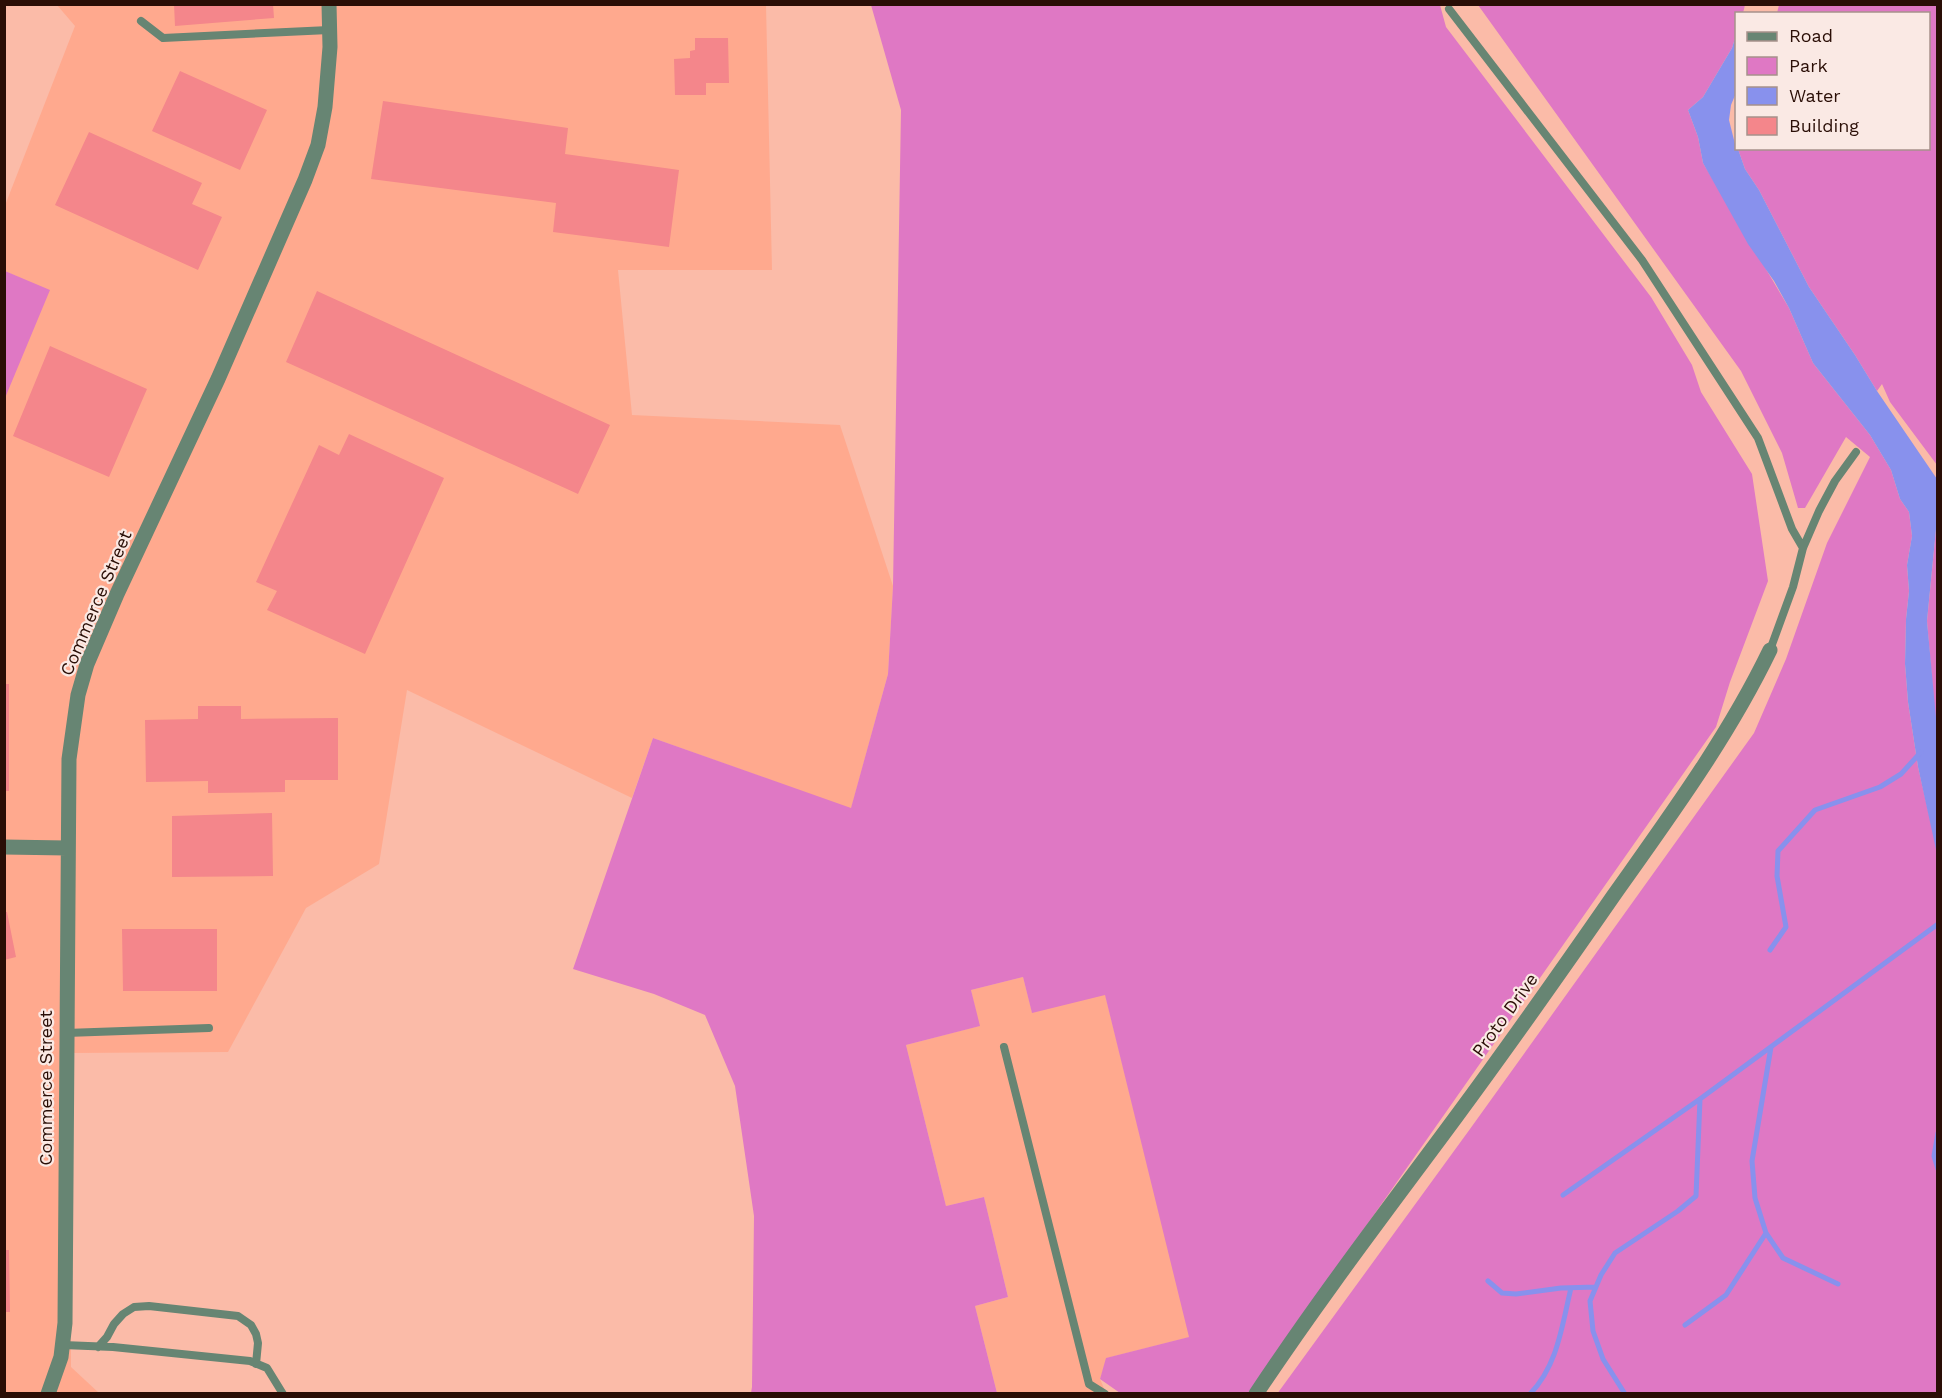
<svg xmlns="http://www.w3.org/2000/svg" width="1942" height="1398" font-family="'Work Sans',sans-serif">
<style>
.built{fill:#ffa98e}
.green{fill:#df78c4}
.water{fill:#8891ed}
.lines{fill:none;stroke-linecap:round;stroke-linejoin:round}
.stream{stroke:#8891ed;stroke-width:5}
.building{fill:#f4868b}
.lane{stroke:#678573;stroke-width:8}
.street{stroke:#678573;stroke-width:15}
.labels{text-anchor:middle;stroke-width:4.5;stroke-linejoin:round;paint-order:stroke}
.street-label{font-size:18px;fill:#2a0e06;stroke:#fae9e4}
</style>
<rect width="100%" height="100%" fill="#fbbba8"/>
<path class="built" d="M57,5H766L772,270H618L632,415L840,425L893,586L888,674L851,809L653,738L632,798L407,690L379,864L306,908L228,1052L70,1053L71,1367L99,1393H5L4,398L49,291L5,271L4,208L75,26Z
M1023,977L1032,1012L1105,994L1190,1337L1107,1358L1100,1379L1106,1393H997L975,1306L1008,1297L984,1197L946,1206L906,1045L979,1026L971,990Z"/>
<path class="green" d="M871,5H1440L1446,27L1651,297L1692,365L1701,392L1752,474L1768,581L1730,682L1716,727L1249,1393H1120L1100,1379L1106,1358L1189,1337L1105,995L1032,1013L1023,977L971,990L980,1026L906,1045L946,1206L984,1197L1008,1297L975,1306L997,1393H751L752,1387L754,1216L735,1086L705,1015L654,994L573,969L653,738L851,808L888,674L893,586L901,110Z
M1478,5H1745L1743,13L1736,14V35L1732,48L1703,97L1688,110L1698,137L1703,163L1789,308L1813,363L1870,435L1891,470L1900,499L1909,512L1912,536L1907,565L1909,591L1906,619L1905,664L1908,702L1918,767L1938,854L1937,1393L1277,1394L1470,1129L1754,733L1786,659L1827,543L1870,457L1846,437L1805,508H1798L1782,453L1741,371Z
M1779,5H1937V465L1890,402L1882,384L1877,391L1855,355L1809,287L1759,190L1745,169L1738,149L1928,148V14L1777,13Z
M5,271L50,290L5,398Z
M1937,519V739L1927,621Z"/>
<path class="water" d="M1736,35V93L1731,105L1729,120L1736,148L1738,149L1745,169L1759,190L1809,287L1855,355L1877,391L1937,479V519L1927,621L1938,739L1937,854L1918,767L1908,702L1905,664L1906,619L1909,591L1907,565L1912,536L1909,512L1900,499L1891,470L1870,435L1813,363L1789,308L1774,281L1748,244L1703,163L1698,137L1688,110L1703,97L1732,48Z"/>
<g class="lines">
<path class="stream" d="M1770,950L1786,927L1777,876L1778,851L1815,810L1880,787L1901,774L1921,752
M1771,1047L1752,1161L1755,1198L1766,1233L1783,1258L1838,1284
M1938,1133L1934,1156L1938,1169
M1563,1195L1700,1099L1938,924
M1488,1281L1502,1293L1516,1294L1561,1288L1596,1287
M1685,1325L1726,1295L1766,1233
M1530,1394C1558,1365 1562,1325 1571,1288
M1625,1394L1603,1359L1593,1331L1590,1301L1601,1275L1615,1253L1678,1211L1696,1196L1700,1099"/>
</g>
<path class="building" d="M174,4H273L274,18L175,26Z
M695,38H728L729,83H706V95H675L674,59L690,58V51L695,50Z
M180,71L267,110L240,170L152,131Z
M383,101L568,128L565,154L679,170L669,247L553,232L556,203L371,179Z
M89,132L202,183L192,204L222,217L198,270L55,205Z
M317,291L610,425L578,494L286,362Z
M50,346L147,389L109,477L13,436Z
M349,434L444,478L365,654L267,610L277,591L256,582L319,445L339,455Z
M4,684H9V791H4Z
M198,706H241V719L338,718V780H285V792L208,793V781L146,782L145,720L198,719Z
M272,813L273,876L172,877V816Z
M4,912H7L16,957L4,960Z
M122,929H217V991H123Z
M4,1250H9L10,1312H4Z"/>
<g class="lines">
<path class="lane" d="M1449,9L1642,260L1730,395L1758,438L1792,529L1803,548
M141,21L163,38L329,30
M1770,650L1793,587L1803,548L1819,511L1835,481L1856,452
M66,1033L209,1028
M1004,1047L1089,1384L1105,1394
M63,1345L113,1347L250,1361L267,1368L283,1394
M98,1347L107,1337L114,1324L123,1314L134,1307L149,1306L238,1316L251,1325L256,1334L258,1343L256,1364"/>
<path class="street" d="M4,847L67,848
M48,1394L61,1357L65,1323L69,759L78,695L87,664L117,594L218,379L305,180L318,145L325,107L330,47L329,4
M1256,1394C1319,1299 1388,1209 1456,1117C1510,1044 1562,970 1614,895C1670,816 1728,737 1770,650"/>
</g>
<g class="labels">
<g class="street-label">
<text transform="translate(96 603) rotate(-67)" y="6">Commerce Street</text>
<text transform="translate(1505 1015) rotate(-54)" y="6">Proto Drive</text>
<text transform="translate(46 1088) rotate(-90)" y="6">Commerce Street</text>
</g>
</g>
<rect width="1942" height="1398" fill="none" stroke="#2a0e06" stroke-width="12"/>
<rect x="1735" y="12" width="195" height="138" fill="#fae9e4" stroke="#a7918b" stroke-width="1.5"/>
<rect x="1747" y="32" width="30" height="9" fill="#678573" stroke="#a7918b" stroke-width="1.5"/>
<text x="1789" y="42" font-size="18" fill="#2a0e06">Road</text>
<rect x="1747" y="57" width="30" height="18" fill="#df78c4" stroke="#a7918b" stroke-width="1.5"/>
<text x="1789" y="72" font-size="18" fill="#2a0e06">Park</text>
<rect x="1747" y="87" width="30" height="18" fill="#8891ed" stroke="#a7918b" stroke-width="1.5"/>
<text x="1789" y="102" font-size="18" fill="#2a0e06">Water</text>
<rect x="1747" y="117" width="30" height="18" fill="#f4868b" stroke="#a7918b" stroke-width="1.5"/>
<text x="1789" y="132" font-size="18" fill="#2a0e06">Building</text>
</svg>
